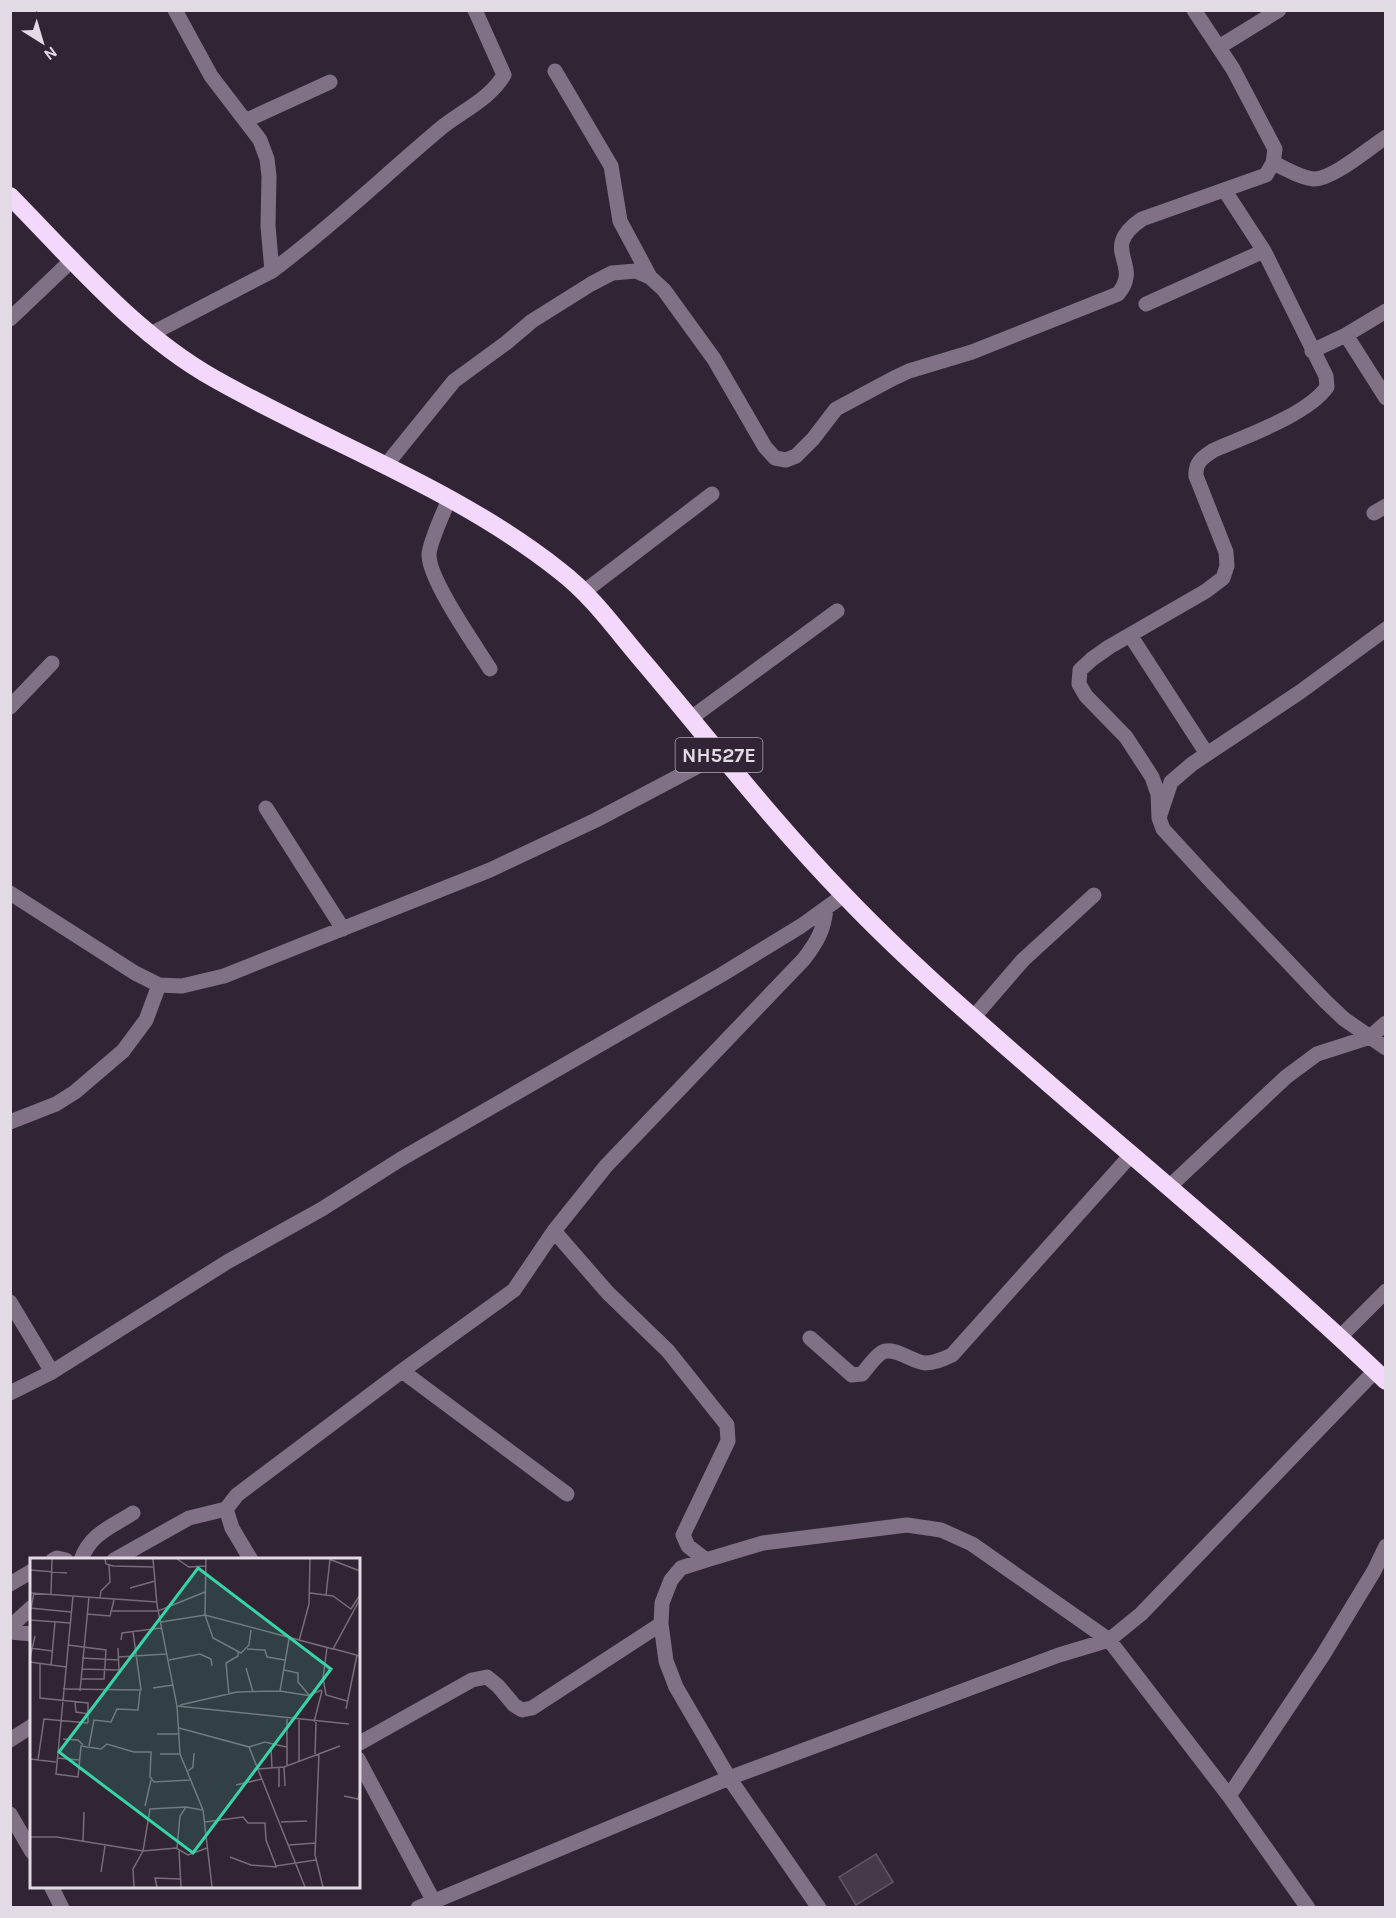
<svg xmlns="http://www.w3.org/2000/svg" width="1396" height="1918" font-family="Karla,sans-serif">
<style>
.building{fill:#463949;stroke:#635567;stroke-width:1.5}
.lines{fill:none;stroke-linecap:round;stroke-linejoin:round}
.minor{stroke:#807284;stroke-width:15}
.highway{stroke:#f4d8fc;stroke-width:18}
.labels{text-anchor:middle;stroke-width:4.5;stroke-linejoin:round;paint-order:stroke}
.shield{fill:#312535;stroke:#ada4b0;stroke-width:1.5}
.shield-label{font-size:20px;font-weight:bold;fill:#e2dae4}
.inset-road{fill:none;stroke:#786d7b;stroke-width:1.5}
.view{fill:#36d4a7;fill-opacity:0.15;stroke:#36d4a7;stroke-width:3}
.inset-edge{fill:none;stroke:#e2dae4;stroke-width:3}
</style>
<rect width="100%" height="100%" fill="#312535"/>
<path class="building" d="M876,1854L893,1882L856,1905L839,1877Z"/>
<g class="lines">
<path class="minor" d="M1219,47L1279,10
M555,71L611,166L620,221L650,277
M247,120L330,82
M1273,163C1285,168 1300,178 1313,179C1332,180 1369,148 1386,137
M272,271C331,227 385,175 441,128C462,111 490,99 504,75L475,10
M1146,304L1264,251
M10,319L73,259
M149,335L272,271L268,226L269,176L267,159L260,140L211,76L175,10
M1346,335L1386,398
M1312,351L1346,335L1386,311
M386,465L454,381L506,343L532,321L591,284L612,273L636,271L650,277L664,290L714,359L765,447L775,458L786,460L796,456L813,439L836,409L894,378L909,371L972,352L1118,294C1144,263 1097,250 1142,219L1266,175L1273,163L1275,149L1233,69L1194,10
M449,499C444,512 429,543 429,555C429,580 475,645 490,669
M1374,513L1386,506
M585,591L712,494
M1386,629L1300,692L1192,764L1171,782L1159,818L1163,829L1208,878L1325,1001L1344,1019L1386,1048
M1130,635L1207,754
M10,707L52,663
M691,718L837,611
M266,808L343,929
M1159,818L1158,794L1152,777L1126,737L1086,696L1079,684L1080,670L1092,659L1109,647L1206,591L1223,578L1227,566L1226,552L1196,476C1195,462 1203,457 1214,450C1246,436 1307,415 1327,387L1326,376L1264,251L1225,191
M10,893L135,973L159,985L182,986L224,976L490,870L596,820L719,755
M973,1018L1023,960L1094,895
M10,1122L56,1104L75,1092L123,1051L146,1020L159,985
M1169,1187L1286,1077L1317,1054L1370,1037L1386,1023
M554,1231L608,1293L668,1351L727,1425L728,1441L683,1535L688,1546L706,1560
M10,1302L52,1372
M810,1338L852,1375L862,1374C868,1367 874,1358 881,1353C893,1345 912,1362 925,1363C935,1363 943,1359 952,1355L1131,1155
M1339,1338L1386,1291
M402,1371L567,1494
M10,1393L52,1372L227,1262L322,1209L401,1159L721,975L801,926L844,895
M53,1560L57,1558L66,1560
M81,1560C90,1534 111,1527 133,1513
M114,1560L189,1518L226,1509
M251,1560L232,1528L226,1509L237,1495L402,1371L514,1290L554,1231L606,1166L804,959C817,942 824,930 826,908
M10,1584L32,1571
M10,1627L32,1607
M10,1632L32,1634
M10,1740L32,1726
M358,1744L472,1680L487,1677L498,1686L514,1705L522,1710L532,1708L661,1624
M358,1759L433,1900
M1229,1796L1323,1655L1374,1571L1386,1546
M10,1814L32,1852
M51,1886L62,1908
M418,1908L729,1778L1059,1655L1109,1640L1141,1614L1375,1371
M819,1908L729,1778L676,1687L666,1661L661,1624L662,1603L671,1580L681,1568L706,1560L763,1543L907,1525L941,1530L972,1544L1109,1640L1229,1796L1308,1908"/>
<path class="highway" d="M10,196C74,261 135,334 215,379C330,444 457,489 560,571C594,597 619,634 647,666C712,743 774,823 845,896C908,962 978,1022 1048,1083C1161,1181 1277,1277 1386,1381"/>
</g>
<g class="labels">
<rect class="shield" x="675.5" y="738" width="87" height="34" rx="4.5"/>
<g class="shield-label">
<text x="719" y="762">NH527E</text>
</g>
</g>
<g transform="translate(30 1558)">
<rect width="330" height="330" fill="#312535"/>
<path class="inset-road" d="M75,1L76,6L83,8L123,9M123,1L127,47L147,148L150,196L173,252L182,329M147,1L159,9L176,8M176,1L175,57L183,80L211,95L219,87L221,72M299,1L330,13M0,12L37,15M100,30L125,23M0,35L127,44M280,35L303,38L321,51L330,37M21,37L22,1M296,37L300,1M43,38L26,216L48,219L51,188L71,191L77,186L104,194H121L120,219L124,224L160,222M70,40L71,33L80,24L79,7M0,50L41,54M82,53H128L175,34M0,55L4,35M57,56L80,58L84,42M0,62L40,65M131,64L175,57L303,91L330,41M91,82L92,75L131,70M269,83L279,46L280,1M38,87L76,92L74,121H51M0,90L22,93M297,90L293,120L296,137L317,143M217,91L235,92L237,99L255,102M304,91L330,98M89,99L136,96M0,100L5,78M52,100L89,102M139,102L170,96L181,101L182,108M0,104L36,109M10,106V140L58,145V165M21,108L25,64M216,110L223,134M52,111L89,112L88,90M254,112L268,115V124L279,137L292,132M123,130L143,127M33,131L111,132L103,74M50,133L59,39M250,133L281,138M199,137L196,105L208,98V94M45,144L46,154L59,156M150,147L207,134L250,133L259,81M147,148L319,166M316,151L327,97M269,162V203M284,164L292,133M149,170L219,189L275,329M127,176H148M33,181L48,182L53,187M59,188L64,162L81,164L87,151L108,152L110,133M219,189L235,184L256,189M241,190L242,210M289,195L285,297L293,329M130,196H150M285,196L286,164M27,200L49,202M0,201L26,204M8,202L14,161L58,165M257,207V159M249,209V229M254,209L255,228M227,211L254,209L310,188M158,213L163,209L164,195M206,227L232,221M314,238L328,241L330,233M115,248L121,222M175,264L213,259L218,265H235L236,282L246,308L286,302M251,264L277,263M0,279H27L113,293L146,290L158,297L177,290M53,284L54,254M259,287L286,285M147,290L150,258L156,249L172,252M149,293L151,329M200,299L221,307L247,309M71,314L75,288M104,329L103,311L113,293L120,251L156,249M127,329L125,320L150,321"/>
<path class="view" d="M168,10L301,111L163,295L29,194Z"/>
<rect width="330" height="330" class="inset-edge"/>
</g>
<rect width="1396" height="1918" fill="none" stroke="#e2dae4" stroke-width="24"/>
<g transform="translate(42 42) rotate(143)" stroke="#312535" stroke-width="4.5" paint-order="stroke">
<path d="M0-4.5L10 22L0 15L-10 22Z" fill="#e2dae4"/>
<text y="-9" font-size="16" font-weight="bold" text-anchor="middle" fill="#e2dae4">N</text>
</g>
</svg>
